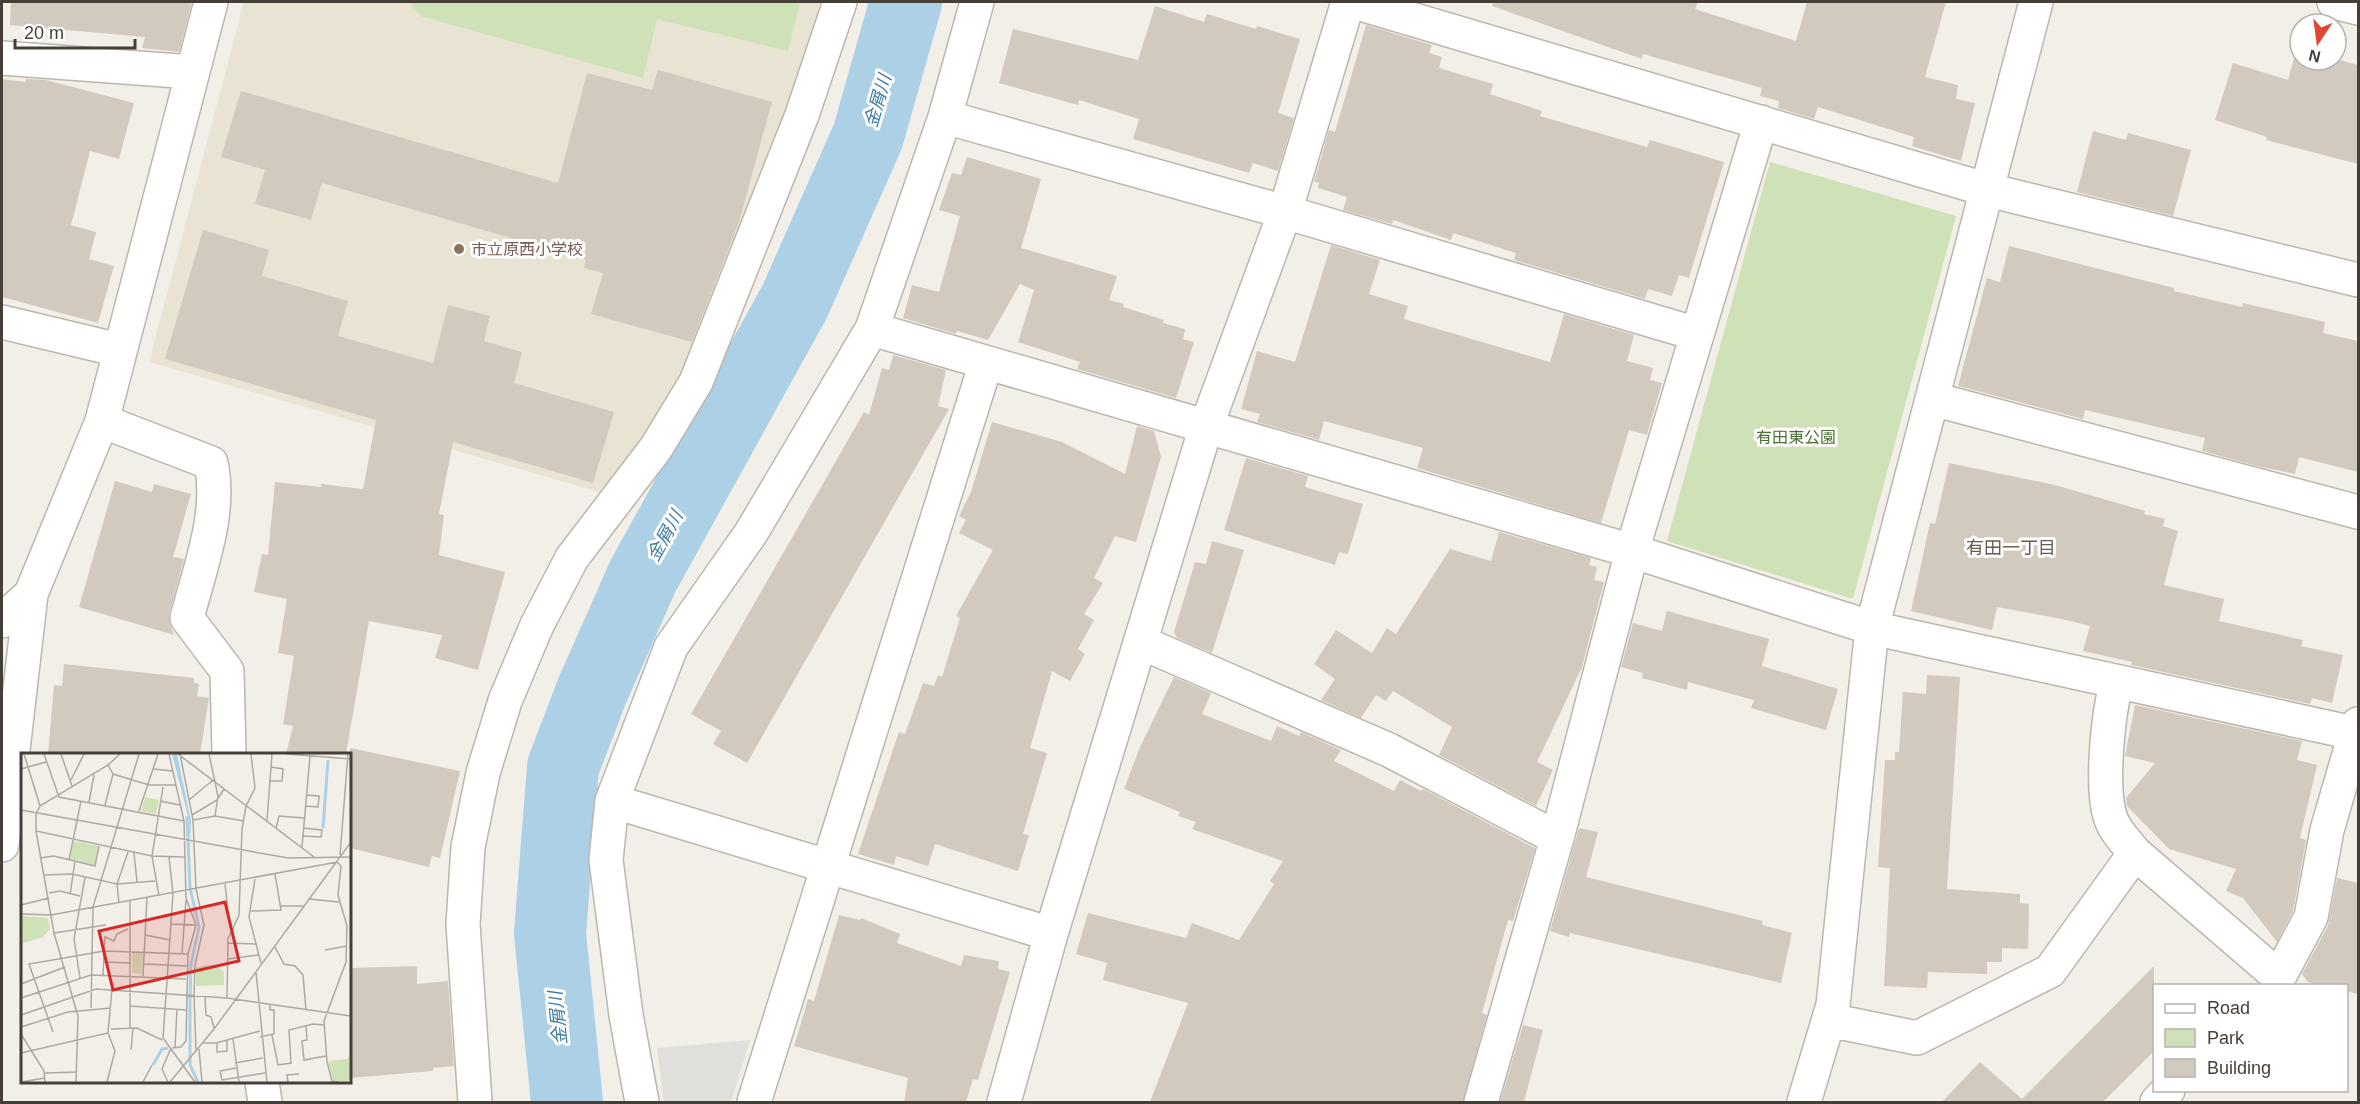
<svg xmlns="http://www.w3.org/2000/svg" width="2360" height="1104" font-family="Helvetica,'Noto Sans JP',sans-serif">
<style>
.education{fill:#e9e3d4}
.green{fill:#cfe1b6}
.parking{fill:#e1dfdc}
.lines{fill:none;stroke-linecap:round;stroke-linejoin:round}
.river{stroke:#acd1e7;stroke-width:72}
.building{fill:#d2cabf}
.minor-casing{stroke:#bcb6ac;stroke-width:36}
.minor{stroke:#fff;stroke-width:33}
.education-dot{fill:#8d6e63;stroke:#fff;stroke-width:2}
.labels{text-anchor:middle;stroke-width:6;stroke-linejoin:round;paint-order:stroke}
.education-label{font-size:16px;fill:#785e54;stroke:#fff;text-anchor:start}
.park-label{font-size:16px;fill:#4b6f32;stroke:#fff}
.water-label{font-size:18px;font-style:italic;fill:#3e7ba3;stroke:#fff}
.neighbourhood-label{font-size:18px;fill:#665d50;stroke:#fff}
.inset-river{fill:none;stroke:#acd1e7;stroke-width:3}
.inset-road{fill:none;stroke:#ada9a2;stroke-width:1.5}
.view{fill:#d62828;fill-opacity:0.15;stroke:#d62828;stroke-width:3}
.inset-edge{fill:none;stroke:#453f38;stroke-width:3}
</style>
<rect width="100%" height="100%" fill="#f2efe8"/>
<path class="education" d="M244,2H820L786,137L668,417L599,492L149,362Z"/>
<path class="green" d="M409,2H800L788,51L657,19L643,78L420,16Z
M1770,162L1956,216L1853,599L1667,541Z"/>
<path class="parking" d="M750,1040L731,1102H664L657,1048Z"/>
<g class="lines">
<path class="river" d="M567,1102L550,933L563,767L592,691L643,576L795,301L868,136L906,2"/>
</g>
<path class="building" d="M11,2H192L179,52L142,48L145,37L10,25Z
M1493,2H1698L1695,9L1796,41L1807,2H1946L1925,77L1958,85L1956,99L1975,103L1961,161L1912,146L1914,137L1818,107L1814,119L1778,108L1779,101L1760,96L1762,88L1643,54L1642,59L1492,6Z
M1155,6L1204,22L1207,14L1256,29L1257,26L1300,39L1278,113L1294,118L1278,171L1253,163L1249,173L1133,139L1139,119L1079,100L1078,105L999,83L1013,29L1138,60Z
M1366,25L1432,45L1429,53L1442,57L1439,68L1493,84L1490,94L1542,111L1540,116L1647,147L1650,140L1724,162L1689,278L1679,275L1672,296L1648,289L1645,299L1514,260L1516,253L1453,233L1451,240L1393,220L1392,224L1343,210L1347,197L1318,188L1319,183L1314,182L1329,130L1335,132Z
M2297,48L2300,49V60L2336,59L2358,65V164L2266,140L2267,137L2215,120L2233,63L2288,80Z
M658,70L772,102L739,222L692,342L591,314L603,273L584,268L586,260L322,183L311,220L255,204L265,170L221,157L241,91L558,183L587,73L652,90Z
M2,79L25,82L26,79L46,80L134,103L119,159L90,151L71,225L96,232L89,259L114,266L98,323L2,297Z
M2093,131L2126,140L2128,133L2191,150L2173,216L2077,192Z
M967,157L1041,179L1021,248L1117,276L1109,300L1124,304L1123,307L1164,320L1163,323L1185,329L1183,339L1194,342L1176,398L1077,369L1080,362L1018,342L1034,290L1020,284L988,340L957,331L956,334L903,318L912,285L939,292L960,216L939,210L952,173L961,175Z
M203,230L269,250L262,276L348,301L338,336L433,363L448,305L490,316L484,341L522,352L514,383L614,412L593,483L453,442L439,514L444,515L439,555L505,572L478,670L435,658L442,635L369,621L346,754H286L293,726L283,724L294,656L278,653L287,599L254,592L262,554L268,555L275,482L321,487V484L363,489L376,420L165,359Z
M1331,245L1380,260L1369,294L1408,306L1404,319L1550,362L1564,314L1634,335L1627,361L1653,368L1650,380L1662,383L1647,435L1629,430L1601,523L1417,468L1423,448L1324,421L1319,440L1257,422L1260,414L1241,409L1257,351L1295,362Z
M2009,246L2174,288V291L2242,307L2243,303L2325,322L2323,333L2358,341V472L2299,457L2295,474L2257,466L2202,451L2205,438L2085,410L2083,419L1958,386L1987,278L2000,282Z
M893,355L946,370L938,406L949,409L747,763L713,744L721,731L691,714L864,412L869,415L882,368L889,370Z
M992,422L1062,442L1125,474L1137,426L1154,431L1161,457L1136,542L1115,536L1094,578L1103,583L1084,614L1094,620L1078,649L1085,654L1070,681L1052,671L1030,748L1047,753L1023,834L1029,835L1018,871L935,844L928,866L896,856L894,865L858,854L899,732L905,734L923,683L934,686L938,675L942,677L960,618L956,616L993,550L959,533L966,520L959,516L971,492Z
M1246,458L1308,476L1305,487L1363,504L1348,554L1339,552L1335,565L1224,530Z
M1949,463L2055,485L2145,511L2144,514L2165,519L2163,526L2178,531L2164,585L2224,599L2219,621L2303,640L2301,646L2343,655L2332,703L2312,698L2310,704L2131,665L2132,662L2083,651L2090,626L2062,619L1997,607L1992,630L1911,611L1930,523L1935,524Z
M115,481L152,492L154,484L191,494L173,557L184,559L169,614V622L174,635L79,607Z
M1499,532L1591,558L1589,565L1597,567L1594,580L1604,582L1582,667L1537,762L1553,770L1536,806L1439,755L1452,727L1393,691L1386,701L1376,695L1361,718L1321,700L1335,679L1314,664L1336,630L1372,653L1387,628L1396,634L1450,549L1491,561Z
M1212,541L1244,550L1212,653L1177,638L1174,632L1195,562L1206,564Z
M1667,611L1769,639L1762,666L1838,689L1826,730L1751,708L1754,700L1688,682L1687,690L1642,678L1643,673L1621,667L1633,623L1662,631Z
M64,664L194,678V683L199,684L197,696L209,698L200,754H48L54,685L62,686Z
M1927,675L1960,677L1947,889L2020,894V903L2029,904L2028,949L2002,948V962H1987V974L1928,972L1927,988L1884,986L1890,868L1878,867L1885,760H1895V752H1899L1903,692L1926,694Z
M1174,677L1211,693L1202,714L1271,741L1277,726L1299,736L1301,732L1341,750L1334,761L1394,791L1400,780L1421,791L1423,789L1535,848L1513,921L1508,920L1482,1013L1487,1015L1463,1102H1150L1188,1003L1103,980L1107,963L1076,954L1088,913L1186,938L1192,923L1239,940L1274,884L1270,881L1283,861L1192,829L1196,822L1178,816L1180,812L1124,789L1140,747Z
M2135,705L2302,741L2297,760L2317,765L2300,838L2306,840L2293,911L2277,942L2243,898L2226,891L2236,869L2169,849L2127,806L2126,798L2155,763L2125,756Z
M350,748L460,771L440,858L432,856L429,867L350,848Z
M1579,828L1598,832L1586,877L1763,921L1762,925L1792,933L1781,983L1570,933L1569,937L1550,931Z
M2337,878L2358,883V994L2346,991V986H2322L2308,982L2302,974L2328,926Z
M839,915L860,920L861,918L900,934L897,943L961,966L964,955L999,961L998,969L1010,972L978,1080L973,1079L966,1102H904L908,1078L794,1046L808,999L814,1001Z
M417,966V984L448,981L454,1066L433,1068V1071L350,1078V968Z
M2154,966V1051L2103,1102H1942L1980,1062L2022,1099Z
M1523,1025L1543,1030L1524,1102H1500Z"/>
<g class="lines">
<defs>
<path id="minor" d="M1354,2L1988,190L2358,280
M2334,2L2358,8
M2,58L192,72
M945,117L1285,212L1697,334
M2,322L119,350
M872,329L945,117L977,2
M1933,399L2358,512
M102,421L211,463C222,514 199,570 187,618L227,671L229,754
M2,621L31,594L102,421L211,2
M1140,642L1389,750L1557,838
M2117,682C2108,712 2100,790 2111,819C2115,831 2127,843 2135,853
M612,801L1051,934
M2,845L31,594
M1829,1020L1917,1038L2050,971L2135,853L2279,977L2311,917L2327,830L2358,724
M262,1082L265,1102
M475,1102L463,924L468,847L483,773L505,701L537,625L572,558L656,448L696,382L802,115L840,2
M642,1102L626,1015L606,860L612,801L671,647L751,533L872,329L1632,551L1872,628L2358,734
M754,1102L986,363
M1004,1102L1051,934L1206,427L1285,212L1348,2
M1481,1102L1557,838L1632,551L1761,122
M1804,1102L1833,1005L1872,628L2036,2
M2157,1102L2168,1090"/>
</defs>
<use href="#minor" class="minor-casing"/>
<use href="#minor" class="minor"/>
</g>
<circle class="education-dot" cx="459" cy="249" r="6"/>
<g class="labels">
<g class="education-label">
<text x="471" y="255">市立原西小学校</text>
</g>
<g class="park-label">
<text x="1796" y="443">有田東公園</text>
</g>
<g class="water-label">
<text transform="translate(878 101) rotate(-74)" y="6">金屑川</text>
<text transform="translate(665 536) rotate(-61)" y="6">金屑川</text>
<text transform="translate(558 1018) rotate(-96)" y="6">金屑川</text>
</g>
<g class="neighbourhood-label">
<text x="2011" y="554">有田一丁目</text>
</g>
</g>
<g transform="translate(21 753)">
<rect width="330" height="330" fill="#f2efe8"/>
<path d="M124,44L138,47L135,61L120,58ZM53,88L77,93L74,112L49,106ZM0,163L27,165L29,176L22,184L2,190ZM111,199H122L121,221L111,220ZM183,212H195L203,219V232L175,233V215ZM328,302L330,326L323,329L312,327L307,308L326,306Z" fill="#cfe1b6"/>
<path d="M151,1H156L170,68L169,96L168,67Z" fill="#acd1e7"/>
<path class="inset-river" d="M166,63L169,135L178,174L170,211L169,249V312L177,329M302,75L307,7M132,312L141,296L147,295"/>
<path class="inset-road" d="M3,1L19,53M23,1L38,44L163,68M40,1L51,33M99,1L87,12L19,53L15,61V78L131,103L164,104M157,1L293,104M159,1L172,67M188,1L197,43L194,63M266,1L330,6M87,12L92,21L128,32H155M0,16L25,9M132,16L152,18M50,27L63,1M249,28H261L262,16L250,14M168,47L192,27M139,48L159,52M68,49L73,22M84,52L92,21M284,53L297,54L298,43L285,42M0,57L267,105L330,104M118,58L137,1M171,62L196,47L203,36M246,67L251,1M255,76L258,63L283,65M15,78L33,180L57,263L55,329M282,83L300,84L301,77L282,75M281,94L289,3M113,100L116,129M319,102L327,1M148,104L152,141L142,285L174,329M19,105L33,103L74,113L78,93M48,107L60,48M23,122L51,121L96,131L134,128M234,126L228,164L240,210M204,131L209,175M175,137L172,67L194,63L223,68M28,140L39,138L59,143M49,142L54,108M138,143L131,103L142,34M288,146L318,149M98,150L96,131L107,99M0,152L28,145M260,153H283M230,158L260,157L254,121M0,161L30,162L316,109L320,113L317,142L326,173L325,209L303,268L306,309L311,328L317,329M150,171L175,172M33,180L85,172M124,182L149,187M207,190L236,191M254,194L263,211L274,213L282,222L285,257M304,197L326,193M161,200L165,147M207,206L237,202M82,209L110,210M123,211L166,213M235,219L246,329M82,222L84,184L93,188L96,181L107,176M122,223L126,145M59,225L53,186L64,124M0,231L44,214M173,243L174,212L183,172L175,136M173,243L175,297M184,244L185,262L190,264L193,275M0,245L70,222L165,226M206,245L207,186L218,162L221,76L225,53L234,35L230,1M109,253L165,257M70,255L72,154L118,1M0,262L75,236L206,245L330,263M285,273L286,287L281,288L283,307L305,303M0,274L47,259L90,255M109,275V148M90,276L116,275L141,287M32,279L8,211L83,198L167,201L175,172L165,145L163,68L148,1M0,281L23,318L24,329M251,282L257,312L270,310L268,277L292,271L304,272M239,284L253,281V257H249V252M212,286L218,329M182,290H195L239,278M196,290V299L206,298V287M151,295L160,294L165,288L167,201M154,295L156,256M178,296L181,329M110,297L112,275M0,300L87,280L91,236M214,310L242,305M215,315L199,318L201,327L244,320M24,320L56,319M0,329L24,325M86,329L94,298L87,280M122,329L131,312M147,329L141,316L150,295M149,329L193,276L330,89M267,329L266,322L278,321"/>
<path class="view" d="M204,149L218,208L92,237L78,178Z"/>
<rect width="330" height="330" class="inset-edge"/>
</g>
<rect width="2360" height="1104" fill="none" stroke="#453f38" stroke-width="6"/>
<rect x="2153" y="984" width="195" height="108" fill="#ffffff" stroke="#b5b2af" stroke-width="1.5"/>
<rect x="2165" y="1004" width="30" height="9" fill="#ffffff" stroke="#b5b2af" stroke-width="1.5"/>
<text x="2207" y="1014" font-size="18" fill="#453f38">Road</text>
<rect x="2165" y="1029" width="30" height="18" fill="#cfe1b6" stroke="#b5b2af" stroke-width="1.5"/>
<text x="2207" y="1044" font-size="18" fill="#453f38">Park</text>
<rect x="2165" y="1059" width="30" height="18" fill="#d2cabf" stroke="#b5b2af" stroke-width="1.5"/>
<text x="2207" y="1074" font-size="18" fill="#453f38">Building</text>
<g transform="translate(2318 42) rotate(193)"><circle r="28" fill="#ffffff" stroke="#b5b2af" stroke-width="1.5"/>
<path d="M0-4.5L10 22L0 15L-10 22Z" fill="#df4732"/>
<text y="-9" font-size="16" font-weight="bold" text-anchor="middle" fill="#453f38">N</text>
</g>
<path d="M15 39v9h120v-9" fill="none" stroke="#453f38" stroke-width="3"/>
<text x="24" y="39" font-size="18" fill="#453f38" stroke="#ffffff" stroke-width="4.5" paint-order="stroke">20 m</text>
</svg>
